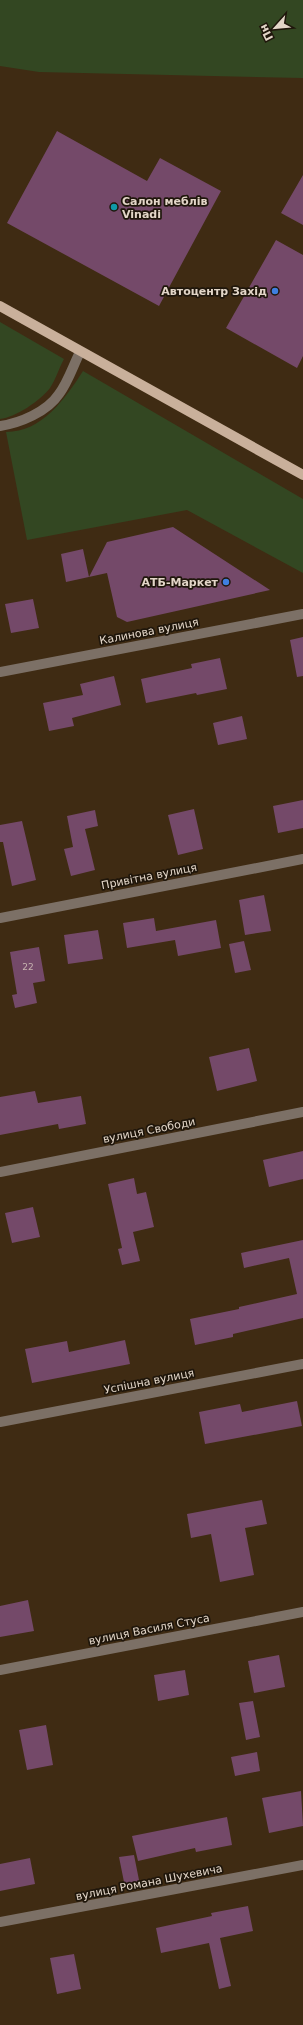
<svg xmlns="http://www.w3.org/2000/svg" width="303" height="2025" font-family="'DejaVu Sans',sans-serif">
<style>
.green{fill:#334722}
.building{fill:#744969}
.lines{fill:none;stroke-linecap:round;stroke-linejoin:round}
.minor{stroke:#7c7066;stroke-width:10}
.major{stroke:#c9b09b;stroke-width:10}
.culture-dot{fill:#0f9aa8;stroke:#1f160b;stroke-width:1.5}
.shop-dot{fill:#3f7fe0;stroke:#1f160b;stroke-width:1.5}
.labels{text-anchor:middle;stroke-width:3.5;stroke-linejoin:round;paint-order:stroke}
.number-label{font-size:9px;fill:#c7b3b0}
.poi-label{font-size:11px;font-weight:bold;fill:#e3d6c8;stroke:#1f160b;text-anchor:end}
.street-label{font-size:11px;fill:#e3d6c8;stroke:#1f160b}
</style>
<rect width="100%" height="100%" fill="#3f2b13"/>
<path class="green" d="M0,0H303V78L39,72L0,66Z
M0,322L64,359C59,368 56,379 50,388C40,401 16,417 0,419Z
M83,371L303,499V573L187,510L27,540L6,432C42,432 65,399 83,371Z"/>
<path class="building" d="M57,131L147,181L160,158L221,191L159,306L7,223Z
M303,175V225L281,213Z
M276,240L303,255V356L297,368L226,328Z
M173,527L270,590L127,622L117,617L107,573L66,582L61,554L83,549L89,577L107,542Z
M33,599L39,628L11,633L5,604Z
M303,637V676L297,677L290,640Z
M220,658L227,689L197,695L196,693L146,703L141,679L192,668L191,664Z
M114,676L121,705L72,718L74,726L49,731L43,703L83,695L80,684Z
M242,716L247,739L218,745L213,723Z
M303,800V828L278,833L273,806Z
M194,809L203,849L178,855L168,815Z
M95,810L98,826L85,829L95,870L71,876L64,849L73,847L67,816Z
M22,821L36,880L12,886L3,842H0V825Z
M264,895L271,931L245,935L239,900Z
M154,918L156,931L216,920L221,948L178,956L175,940L127,948L123,923Z
M98,930L103,959L68,964L64,935Z
M244,941L251,970L235,973L229,944Z
M39,947L45,981L33,983L37,1003L15,1008L12,995L17,994L10,952Z
M249,1048L257,1081L217,1091L209,1057Z
M35,1091L38,1103L81,1096L86,1124L59,1129L58,1124L0,1135V1097Z
M303,1151V1179L269,1187L263,1160Z
M134,1178L137,1194L146,1192L154,1227L133,1232L140,1261L122,1265L118,1249L122,1248L108,1184Z
M33,1207L40,1237L12,1243L5,1213Z
M303,1240V1318L233,1334V1337L195,1345L190,1319L239,1309V1307L297,1294L289,1258L244,1268L241,1253Z
M125,1340L130,1364L32,1383L25,1349L67,1341L69,1352Z
M297,1401L302,1426L205,1444L199,1412L240,1404L242,1412Z
M262,1500L267,1524L245,1528L254,1575L220,1582L211,1534L191,1538L187,1514Z
M28,1600L34,1631L0,1637V1606Z
M279,1655L285,1687L254,1693L248,1661Z
M185,1670L189,1695L158,1701L154,1675Z
M253,1701L260,1737L246,1740L239,1703Z
M46,1725L53,1765L27,1770L19,1730Z
M257,1752L260,1771L235,1776L231,1757Z
M301,1791L303,1826L269,1833L262,1798Z
M227,1817L232,1845L196,1852L195,1848L138,1861L132,1836Z
M134,1855L140,1885L125,1887L119,1857Z
M30,1858L35,1884L0,1891V1864Z
M248,1906L253,1931L220,1938L231,1986L219,1989L209,1943L161,1953L156,1928L212,1916L211,1913Z
M74,1954L81,1989L57,1994L50,1958Z"/>
<g class="lines">
<path class="minor" d="M0,426C20,423 47,412 59,394C68,382 73,366 80,352
M0,672L303,614
M0,918L303,859
M0,1172L303,1112
M0,1422L303,1364
M0,1670L303,1612
M0,1922L303,1865"/>
<path class="major" d="M0,306L303,475"/>
</g>
<circle class="culture-dot" cx="114" cy="207" r="4"/>
<g class="shop-dot">
<circle cx="275" cy="291" r="4"/>
<circle cx="226" cy="582" r="4"/>
</g>
<g class="labels">
<g class="number-label">
<text x="28" y="970">22</text>
</g>
<g class="poi-label">
<text x="122" y="205" text-anchor="start">Салон меблів<tspan x="122" dy="13">Vinadi</tspan></text>
<text x="267" y="295">Автоцентр Захід</text>
<text x="218" y="586">АТБ-Маркет</text>
</g>
<g class="street-label">
<text transform="translate(149 631) rotate(-11)" y="4">Калинова вулиця</text>
<text transform="translate(149 876) rotate(-11)" y="4">Привітна вулиця</text>
<text transform="translate(149 1130) rotate(-11)" y="4">вулиця Свободи</text>
<text transform="translate(149 1381) rotate(-11)" y="4">Успішна вулиця</text>
<text transform="translate(149 1629) rotate(-11)" y="4">вулиця Василя Стуса</text>
<text transform="translate(149 1882) rotate(-11)" y="4">вулиця Романа Шухевича</text>
</g>
</g>
<g transform="translate(275 28) rotate(243)" stroke="#1f160b" stroke-width="3" paint-order="stroke">
<path d="M0-3L7 15L0 10L-7 15Z" fill="#e3d6c8"/>
<text y="-6" font-size="11" font-weight="bold" text-anchor="middle" fill="#e3d6c8">Пн</text>
</g>
</svg>
